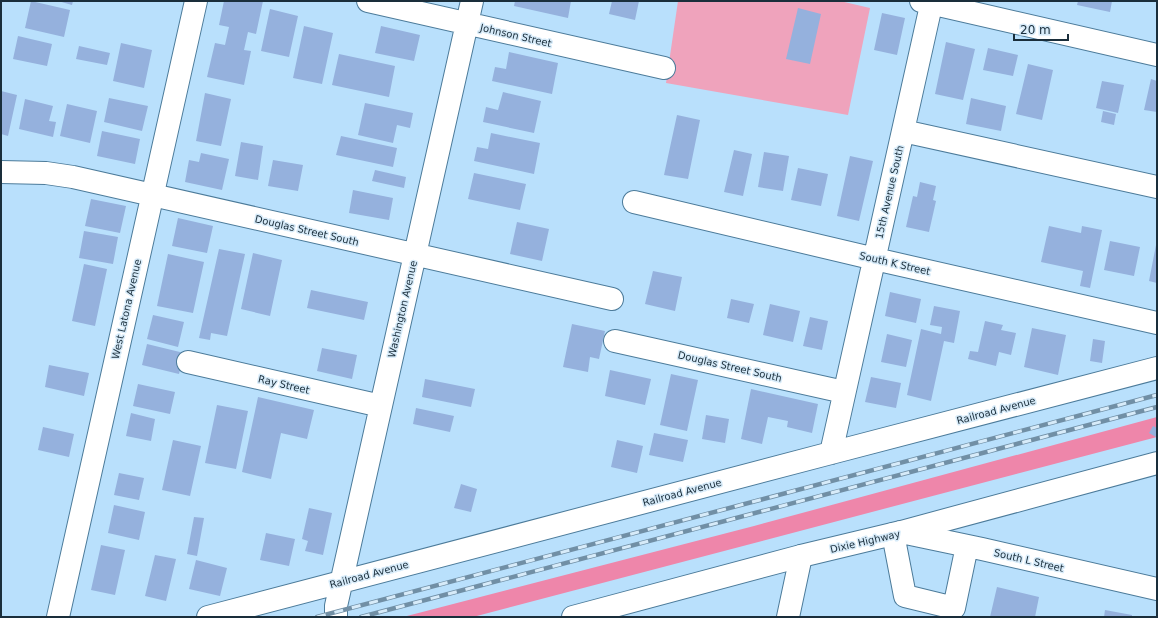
<svg xmlns="http://www.w3.org/2000/svg" width="1158" height="618" font-family="'DejaVu Sans',sans-serif">
<style>
.green{fill:#efa3bc}
.forest{fill:#ee86aa}
.building{fill:#95b1dd}
.lines{fill:none;stroke-linecap:round;stroke-linejoin:round}
.minor-casing{stroke:#4c7b9a;stroke-width:24}
.major-casing{stroke:#4c7b9a;stroke-width:24}
.minor{stroke:#fff;stroke-width:22}
.major{stroke:#fff;stroke-width:22}
.rail-casing{stroke:#718fa5;stroke-width:4.5}
.rail{stroke:#d7ebf9;stroke-width:3;stroke-dasharray:9;stroke-linecap:butt}
.labels{text-anchor:middle;stroke-width:3;stroke-linejoin:round;paint-order:stroke}
.street-label{font-size:10px;fill:#1a2e3b;stroke:#d7ebf9}
</style>
<rect width="100%" height="100%" fill="#b9e0fc"/>
<path class="green" d="M678,1H840L870,8L848,115L666,83Z"/>
<path class="forest" d="M1157,417V437L1077,458L473,617H403L754,526Z"/>
<path class="building" d="M31,1L70,10L64,37L25,28Z
M58,1H73L72,5Z
M224,1H263L256,34L248,32L244,50L251,51L244,85L207,77L215,43L225,45L229,27L219,25Z
M515,1H571L568,18L514,6Z
M612,1H639L635,20L609,14Z
M1078,1H1112L1110,12L1077,5Z
M798,8L821,14L810,64L786,59Z
M270,9L298,16L289,57L261,51Z
M882,13L905,18L897,55L874,50Z
M304,26L333,33L322,84L293,78Z
M381,26L420,35L414,61L375,53Z
M18,36L52,44L47,66L13,59Z
M946,42L975,49L963,100L935,94Z
M121,43L152,50L144,88L113,81Z
M79,46L110,53L107,65L76,59Z
M988,48L1018,55L1013,76L983,70Z
M509,52L558,63L552,94L492,81L495,67L506,69Z
M339,54L395,66L389,97L332,85Z
M1028,64L1053,70L1042,120L1016,114Z
M1151,79L1157,81V112L1144,110Z
M1102,81L1124,85L1118,113L1096,108Z
M1,91L17,95L8,136L1,134Z
M503,92L541,101L534,133L483,122L486,107L498,110Z
M205,93L231,99L221,146L196,141Z
M109,98L148,106L142,131L104,122Z
M971,98L1006,106L1001,131L966,124Z
M25,99L53,106L49,121L56,122L53,137L19,129Z
M365,103L413,113L410,128L397,125L393,143L358,135Z
M67,104L97,111L90,143L60,136Z
M1103,111L1116,114L1114,125L1101,122Z
M677,115L700,120L688,179L664,175Z
M102,131L140,139L135,164L97,156Z
M491,133L540,143L534,174L474,161L477,147L488,149Z
M341,136L397,148L393,167L336,155Z
M241,142L263,146L258,180L235,176Z
M734,150L752,154L743,196L724,192Z
M764,152L789,156L783,191L758,187Z
M201,153L229,159L222,190L185,182L189,160L199,162Z
M850,156L873,161L859,221L837,216Z
M273,160L303,165L298,191L268,186Z
M798,168L828,174L821,206L791,200Z
M375,170L406,177L404,188L372,181Z
M474,173L526,184L520,210L468,199Z
M920,182L936,186L933,200L936,201L929,232L906,227L913,196L917,197Z
M353,190L393,198L389,220L349,213Z
M91,199L126,206L120,233L85,226Z
M178,218L213,226L207,253L172,246Z
M517,222L549,229L542,261L510,254Z
M1049,226L1081,233L1082,226L1102,230L1090,288L1080,286L1083,271L1041,262Z
M84,231L118,237L113,264L79,258Z
M1110,241L1140,247L1134,276L1104,270Z
M1156,245H1157V283L1149,281Z
M219,249L245,254L227,336L211,333L210,340L199,338Z
M253,253L282,260L270,316L241,309Z
M168,254L204,262L193,313L157,306Z
M84,264L107,269L95,326L72,321Z
M653,271L682,277L675,311L645,304Z
M311,290L368,302L364,320L307,308Z
M890,292L921,299L916,323L885,316Z
M731,299L754,304L749,323L727,318Z
M770,304L800,311L793,342L763,335Z
M934,306L960,311L954,343L944,341L931,401L907,395L921,329L941,334L942,327L930,325Z
M153,315L184,322L178,347L147,339Z
M810,317L828,321L822,350L803,346Z
M985,321L1003,325L1001,330L1016,333L1011,355L999,352L996,366L968,359L970,351L978,352Z
M572,324L605,331L599,359L590,357L588,372L563,367Z
M1032,328L1066,335L1058,375L1024,367Z
M887,334L912,340L906,367L881,362Z
M1093,339L1105,341L1102,363L1090,361Z
M147,344L184,353L179,374L142,365Z
M322,348L357,355L352,379L317,371Z
M49,365L89,373L84,396L45,387Z
M610,370L651,379L645,405L605,396Z
M671,374L698,380L687,431L660,425Z
M871,377L901,383L896,408L865,402Z
M425,379L475,389L471,407L422,397Z
M138,384L175,392L170,414L133,406Z
M751,389L818,404L812,433L787,427L788,421L768,417L762,444L741,439Z
M258,397L314,410L307,439L281,433L271,479L242,472Z
M217,405L248,411L236,469L205,463Z
M416,408L454,416L450,432L413,424Z
M131,413L155,419L151,441L126,436Z
M706,415L729,419L725,443L702,439Z
M1153,426L1157,428L1156,437L1149,433Z
M43,427L74,434L69,457L38,450Z
M654,433L688,440L683,462L649,455Z
M173,440L201,446L190,496L162,490Z
M617,440L643,446L637,473L611,467Z
M119,473L144,478L139,500L114,495Z
M461,484L477,489L471,512L454,508Z
M114,505L145,512L139,540L108,533Z
M309,508L332,513L323,555L305,551L308,541L302,539Z
M194,517L204,518L197,556L187,554Z
M266,533L295,539L289,566L260,560Z
M101,545L125,550L115,595L91,590Z
M155,555L176,559L166,601L145,596Z
M196,560L227,568L220,596L189,589Z
M997,587L1039,597L1035,617H990Z
M1105,610L1132,615V617H1104Z"/>
<g class="lines">
<defs>
<path id="minor" d="M368,1L664,68
M921,1L1157,55
M903,131L1157,187
M1,172L46,173L73,177L612,299
M634,202L888,262L1157,323
M615,341L844,392
M188,362L381,406
M831,453L932,1
M901,532L982,549L1157,589
M893,534L905,596L954,608L967,546
M58,617L196,1
M208,617L831,453L1157,368
M336,617V606L472,1
M788,617L801,556"/>
<path id="major" d="M573,617L801,556L901,532L1157,463"/>
</defs>
<use href="#minor" class="minor-casing"/>
<use href="#major" class="major-casing"/>
<use href="#minor" class="minor"/>
<use href="#major" class="major"/>
<defs>
<path id="rail" d="M317,617L1157,395
M361,617L1157,407"/>
</defs>
<use href="#rail" class="rail-casing"/>
<use href="#rail" class="rail"/>
</g>
<g class="labels">
<g class="street-label">
<text transform="translate(516 35) rotate(13)" y="4">Johnson Street</text>
<text transform="translate(889 192) rotate(-77)" y="4">15th Avenue South</text>
<text transform="translate(307 230) rotate(13)" y="4">Douglas Street South</text>
<text transform="translate(895 263) rotate(13)" y="4">South K Street</text>
<text transform="translate(126 309) rotate(-77)" y="4">West Latona Avenue</text>
<text transform="translate(402 309) rotate(-77)" y="4">Washington Avenue</text>
<text transform="translate(730 366) rotate(13)" y="4">Douglas Street South</text>
<text transform="translate(284 384) rotate(13)" y="4">Ray Street</text>
<text transform="translate(996 410) rotate(-15)" y="4">Railroad Avenue</text>
<text transform="translate(682 492) rotate(-15)" y="4">Railroad Avenue</text>
<text transform="translate(865 541) rotate(-13)" y="4">Dixie Highway</text>
<text transform="translate(1029 560) rotate(13)" y="4">South L Street</text>
<text transform="translate(369 574) rotate(-15)" y="4">Railroad Avenue</text>
</g>
</g>
<rect width="1158" height="618" fill="none" stroke="#1a2e3b" stroke-width="4"/>
<path d="M1014 34v6h54v-6" fill="none" stroke="#1a2e3b" stroke-width="2"/>
<text x="1020" y="34" font-size="12" fill="#1a2e3b" stroke="#d7ebf9" stroke-width="3" paint-order="stroke">20 m</text>
</svg>
